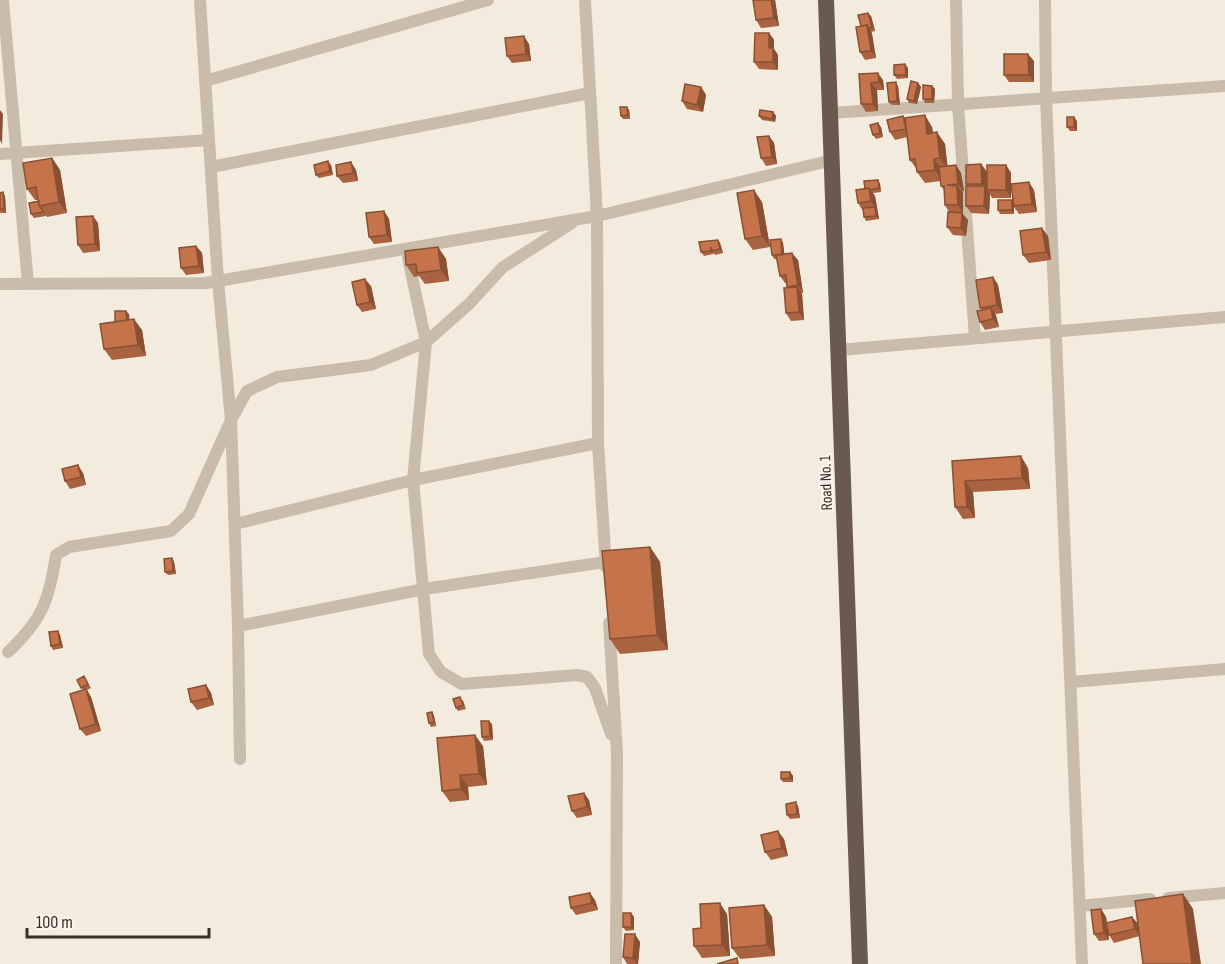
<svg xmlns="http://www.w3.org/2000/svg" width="1225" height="964" font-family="'Sofia Sans Condensed',sans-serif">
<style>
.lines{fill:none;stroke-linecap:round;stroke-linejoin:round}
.minor{stroke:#cabcaa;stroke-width:12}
.trunk{stroke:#69594e;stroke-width:16}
.wall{fill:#a96340}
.shaded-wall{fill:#895034}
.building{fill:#c4734a;stroke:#895034;stroke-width:1.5}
.labels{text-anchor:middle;stroke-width:4.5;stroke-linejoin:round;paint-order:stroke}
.street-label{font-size:16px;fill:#382f29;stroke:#faf4ea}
</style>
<rect width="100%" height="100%" fill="#f2ebde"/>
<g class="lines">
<path class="minor" d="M3,0L28,284
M200,0L218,281L231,420L238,626L240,759
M585,0L597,216L598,443L606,567
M956,0L958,104L975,338
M1045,0L1046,98L1082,964
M205,81L488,0
M831,113L1225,86
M0,154L209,140
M211,167L590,93
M408,258L426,342L413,480L429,654L441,672L462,684L577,675L587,677L595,688L611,734
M0,284L206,283L597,216L833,160
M839,350L1225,317
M235,524L413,480L598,443
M609,623L617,753L616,964
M238,626L424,589L605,562
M8,652C42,620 49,601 56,555L69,547L171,531L189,514L231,420L247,391L277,377L371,365L426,342L469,304L503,267L572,223
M1071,682L1225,669
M1168,898L1225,893
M1080,906L1150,899"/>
<path class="trunk" d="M826,0L860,964"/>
</g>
<path class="wall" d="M753,0H775L779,26L761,28L756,20Z
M871,16L875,31L871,32L876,58L865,60L860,52Z
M769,33L774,40V49L778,55V70L759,69L754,62Z
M529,44L531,61L512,63L507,56Z
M1034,61V82H1009L1004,75Z
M908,68V78L897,79L894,75Z
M859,74L883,80L884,90H877L878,111L866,112L861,104Z
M918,83L921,87L917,104L909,103L907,99Z
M898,86L900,105H892L889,102Z
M932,86L935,89L934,103H925L923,99Z
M701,87L706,95L703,112L687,109L682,101Z
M627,107L629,110L630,119H623L621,116Z
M773,112L776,116L775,122L762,120L759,116Z
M903,116L905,119L932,127L933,133L945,144L947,166L956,165L961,173L964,191L961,192L963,193V213H961L968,220L966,236L953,235L947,227L949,212L945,205L944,190L941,186V181L925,183L917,172L916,168L910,160L907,137L895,140L890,132Z
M1077,121V131H1070L1067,127Z
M881,127L883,137L876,139L873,135Z
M769,136L774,143L777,164L766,166L761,158Z
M52,158L60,170L67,213L47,217L46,215V216L34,218L31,214L39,201L38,200H35L27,189Z
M981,164L987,172L1006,165L1011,173V184L1034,190L1037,212L1019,214L1014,207V214H1000L998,210L1013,202L1011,187V198H992L990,194L989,214L971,213L966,206L967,186L966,184Z
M331,165L333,175L319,178L316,175Z
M356,170L358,181L343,183L337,176Z
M878,180L880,184L881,192L873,193L875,196L879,219L866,221L864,217L863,211L858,203L865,189Z
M0,193L5,196L6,213H0Z
M762,202L770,247L753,250L745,239Z
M384,211L389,219L392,242L374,244L369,237Z
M98,223L100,251L83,253L78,245Z
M1048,236L1051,260L1029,263L1023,255Z
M781,239L783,243L784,254L798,260L803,293H801L802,294L804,320L791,321L786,313L788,287L787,283H785L780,276L777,259H774L772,255Z
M718,240L720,243L723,253L715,255L714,253L713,254L704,256L701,252Z
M196,246L202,253L204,273L186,275L181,268Z
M438,247L446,259L449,281L425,284L419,276L414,277L406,265Z
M993,277L998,285L1003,313L995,314L999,327L985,330L980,322L981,310L980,308Z
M371,286L376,309L362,312L357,305Z
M129,314V320L142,330L146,356L112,360L104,349L115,322Z
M952,461L1028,468L1030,489L973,492L975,518L963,519L955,507Z
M83,473L86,485L70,489L65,481Z
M650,547L660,562L668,650L620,654L610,639Z
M172,558L174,562L176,574L168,575L165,572Z
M58,631L60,635L63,648L53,650L51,646Z
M84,676L91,688L87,690L91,697L101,731L86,736L80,729L83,690L77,680Z
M206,685L211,693L214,705L197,710L191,702Z
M463,700L466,709L458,711L456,708Z
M432,712L434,716L436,726L431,727L429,723Z
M492,724L493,740L484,741L482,737Z
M483,746L487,785L468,787L469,800L450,802L442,791Z
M790,772L793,776V782H783L781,779Z
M589,800L592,815L577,818L572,811Z
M798,806L800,818L790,819L787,815Z
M784,839L788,856L771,860L765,852Z
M1183,894L1193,909L1140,936L1114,943L1108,933L1109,940L1099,941L1094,934L1101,909L1106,917L1107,923L1132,917L1138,924Z
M595,900L598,910L576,915L571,908Z
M764,905L772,917L775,956L740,959L732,948Z
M631,913L634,917V930L626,931L623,927Z
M727,914L730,956L702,958L694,946L701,928Z
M640,942L638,964H627L623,957Z"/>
<path class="shaded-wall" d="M771,0H775L779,26L774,18Z
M868,13L871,16L875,31L872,27Z
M867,25L872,33L876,58L871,51Z
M769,33L774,40V49L778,55V70L773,62L769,48Z
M524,36L529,44L531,61L526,54Z
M1028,54L1034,61V82L1029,75Z
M905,64L908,68V78L906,75Z
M878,73L883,80L884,90L879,82Z
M896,82L898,86L900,105L897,101Z
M871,83L877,90L878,111L873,104Z
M918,83L921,87L917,104L914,101Z
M932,86L935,89L934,103L932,99Z
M701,87L706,95L703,112L697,105Z
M627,107L629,110L630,119L628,115Z
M0,110L3,114L2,144L0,140Z
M773,112L776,116L775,122L772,119Z
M925,115L932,127L935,145L927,134Z
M1074,117L1077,121V131L1074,127Z
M878,123L881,127L883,137L880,133Z
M937,132L945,144L948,169L940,158Z
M769,136L774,143L777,164L772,157Z
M52,158L60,170L67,213L59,202Z
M934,159L942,170L943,181L935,170Z
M328,161L331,165L333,175L330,171Z
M351,162L356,170L358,181L353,173Z
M981,164L987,172V190L990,194L989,214L984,206L985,188L982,184Z
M956,165L961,173L964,191L958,184Z
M1006,165L1011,173V198L1006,190Z
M878,180L880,184L881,192L879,188Z
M1029,182L1034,190L1037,212L1032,204Z
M957,186L963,193V213L958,205Z
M869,188L875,196L879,219L876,216L875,207L871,201Z
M754,190L762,202L770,247L762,236Z
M3,192L5,196L6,213L4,209Z
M1012,200L1014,203V214L1012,210Z
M384,211L389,219L392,242L387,235Z
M962,213L968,220L966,236L961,228Z
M93,216L98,223L100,251L95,244Z
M1042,228L1048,236L1051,260L1046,252Z
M781,239L783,243L785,258L782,255Z
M718,240L720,243L723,253L720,249Z
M196,246L202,253L204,273L199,266Z
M438,247L446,259L449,281L441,270Z
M792,253L798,260L803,293L798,285Z
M993,277L998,285L1003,313L997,305Z
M365,279L371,286L376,309L370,302Z
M797,287L802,294L804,320L799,312Z
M991,308L996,315L999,327L993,319Z
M126,311L129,314L130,327L127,323Z
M134,319L142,330L146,356L138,345Z
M1021,456L1028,468L1030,489L1022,478Z
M78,465L83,473L86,485L81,477Z
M965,481L973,492L975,518L967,507Z
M650,547L660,562L668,650L657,635Z
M172,558L174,562L176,574L173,571Z
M58,631L60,635L63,648L60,644Z
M206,685L211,693L214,705L209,698Z
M86,689L91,697L101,731L96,724Z
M432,712L434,716L436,726L434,722Z
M489,721L492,724L493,740L490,736Z
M475,735L483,746L487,785L479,774Z
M790,772L793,776V782L790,778Z
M460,775L468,787L469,800L461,789Z
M584,793L589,800L592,815L587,807Z
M796,802L798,806L800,818L797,814Z
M778,831L784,839L788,856L782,848Z
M590,893L595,900L598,910L592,903Z
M1183,894L1193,909L1201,964H1192Z
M720,903L727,914L730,956L722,945Z
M764,905L772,917L775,956L767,945Z
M1101,909L1106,917L1109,940L1104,933Z
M631,913L634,917V930L632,927Z
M1132,917L1138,924L1140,936L1135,929Z
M635,934L640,942L638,964H637L633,958Z"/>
<path class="building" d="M753,0H771L774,18L756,20Z
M868,13L872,27L869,28L867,25L861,26L858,15Z
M867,25L871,51L860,52L856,27Z
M755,33H769V48H773V62H754Z
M524,36L526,54L507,56L505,38Z
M1004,54H1028L1029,75H1004Z
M905,64L906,75H894V65Z
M878,73L879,82L871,83L873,104H861L859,74Z
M911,81L918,83L914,101L907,99Z
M896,82L897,101L889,102L887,83Z
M685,84L701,87L697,105L682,101Z
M923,85L932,86V99H923Z
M620,107H627L628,115L621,116Z
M760,110L773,112L772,119L759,116Z
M925,115L927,134L937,132L940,158L934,159L935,170L917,172L915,159L910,160L905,118Z
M903,116L906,129L890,132L887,120Z
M1067,117H1074V127H1067Z
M878,123L880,133L873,135L870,125Z
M769,136L772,157L761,158L757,137Z
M52,158L59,202L39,206L36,187L27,189L23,163Z
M328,161L330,171L316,175L314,165Z
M351,162L353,173L337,176L336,165Z
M981,164L982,184H966V165Z
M956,165L958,184L947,185L957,186L958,205H945L944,186H941L939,167Z
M987,165H1006V190H987Z
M878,180L879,188L870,190L869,188L865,189L864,181Z
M1029,182L1032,204L1014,206L1011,184Z
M966,186H985L984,206H966Z
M869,188L871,201L858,203L856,190Z
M754,190L762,236L745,239L737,193Z
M3,192L4,209H0V193Z
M998,200H1012V210H998Z
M39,201V206L44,212L31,214L29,203Z
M875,207L876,216L864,217L863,208Z
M384,211L387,235L369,237L366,213Z
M948,212L962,213L961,228L947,227Z
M93,216L95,244L78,245L76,217Z
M1042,228L1046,252L1023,255L1020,231Z
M781,239L782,255H772L770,240Z
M718,240L720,249L712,251L711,247V251L701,252L699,242Z
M196,246L199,266L181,268L179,248Z
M438,247L441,270L417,273L416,264L406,265L405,251Z
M792,253L798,285L787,287L786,275L780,276L776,255Z
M993,277L997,305L980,308L976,280Z
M365,279L370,302L357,305L352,282Z
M797,287L799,312L786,313L784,288Z
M991,308L993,319L980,322L977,311Z
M115,311H126L127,320L115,322Z
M134,319L138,345L104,349L100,324Z
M1021,456L1022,478L965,481L967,507H955L952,461Z
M78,465L81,477L65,481L62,469Z
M650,547L657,635L610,639L602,551Z
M172,558L173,571L165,572L164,559Z
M58,631L60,644L51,646L49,632Z
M84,676L88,684L81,688L77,680Z
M206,685L209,698L191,702L188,689Z
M86,689L96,724L80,729L70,694Z
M460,697L463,705L456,708L453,699Z
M432,712L434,722L429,723L427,713Z
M481,721H489L490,736L482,737Z
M475,735L479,774L460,775L461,789L442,791L437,738Z
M781,772H790V778L781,779Z
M584,793L587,807L572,811L568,796Z
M796,802L797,814L787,815L786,804Z
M778,831L782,848L765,852L761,835Z
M590,893L592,903L571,908L569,897Z
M1183,894L1192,964H1143L1135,901Z
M720,903L722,945L694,946L693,929L701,928L700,904Z
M764,905L767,945L732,948L729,908Z
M1101,909L1104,933L1094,934L1091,910Z
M623,913H631L632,927H623Z
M1132,917L1135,929L1109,935L1106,923Z
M625,934H635L633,958L623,957Z
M737,958L738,964H717Z"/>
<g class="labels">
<g class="street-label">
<text transform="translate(825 483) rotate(-92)" y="6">Road No. 1</text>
</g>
</g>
<path d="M27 928v9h182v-9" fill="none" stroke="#382f29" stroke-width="3"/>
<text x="36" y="928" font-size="18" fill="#382f29" stroke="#faf4ea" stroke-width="4.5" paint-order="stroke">100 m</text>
</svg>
